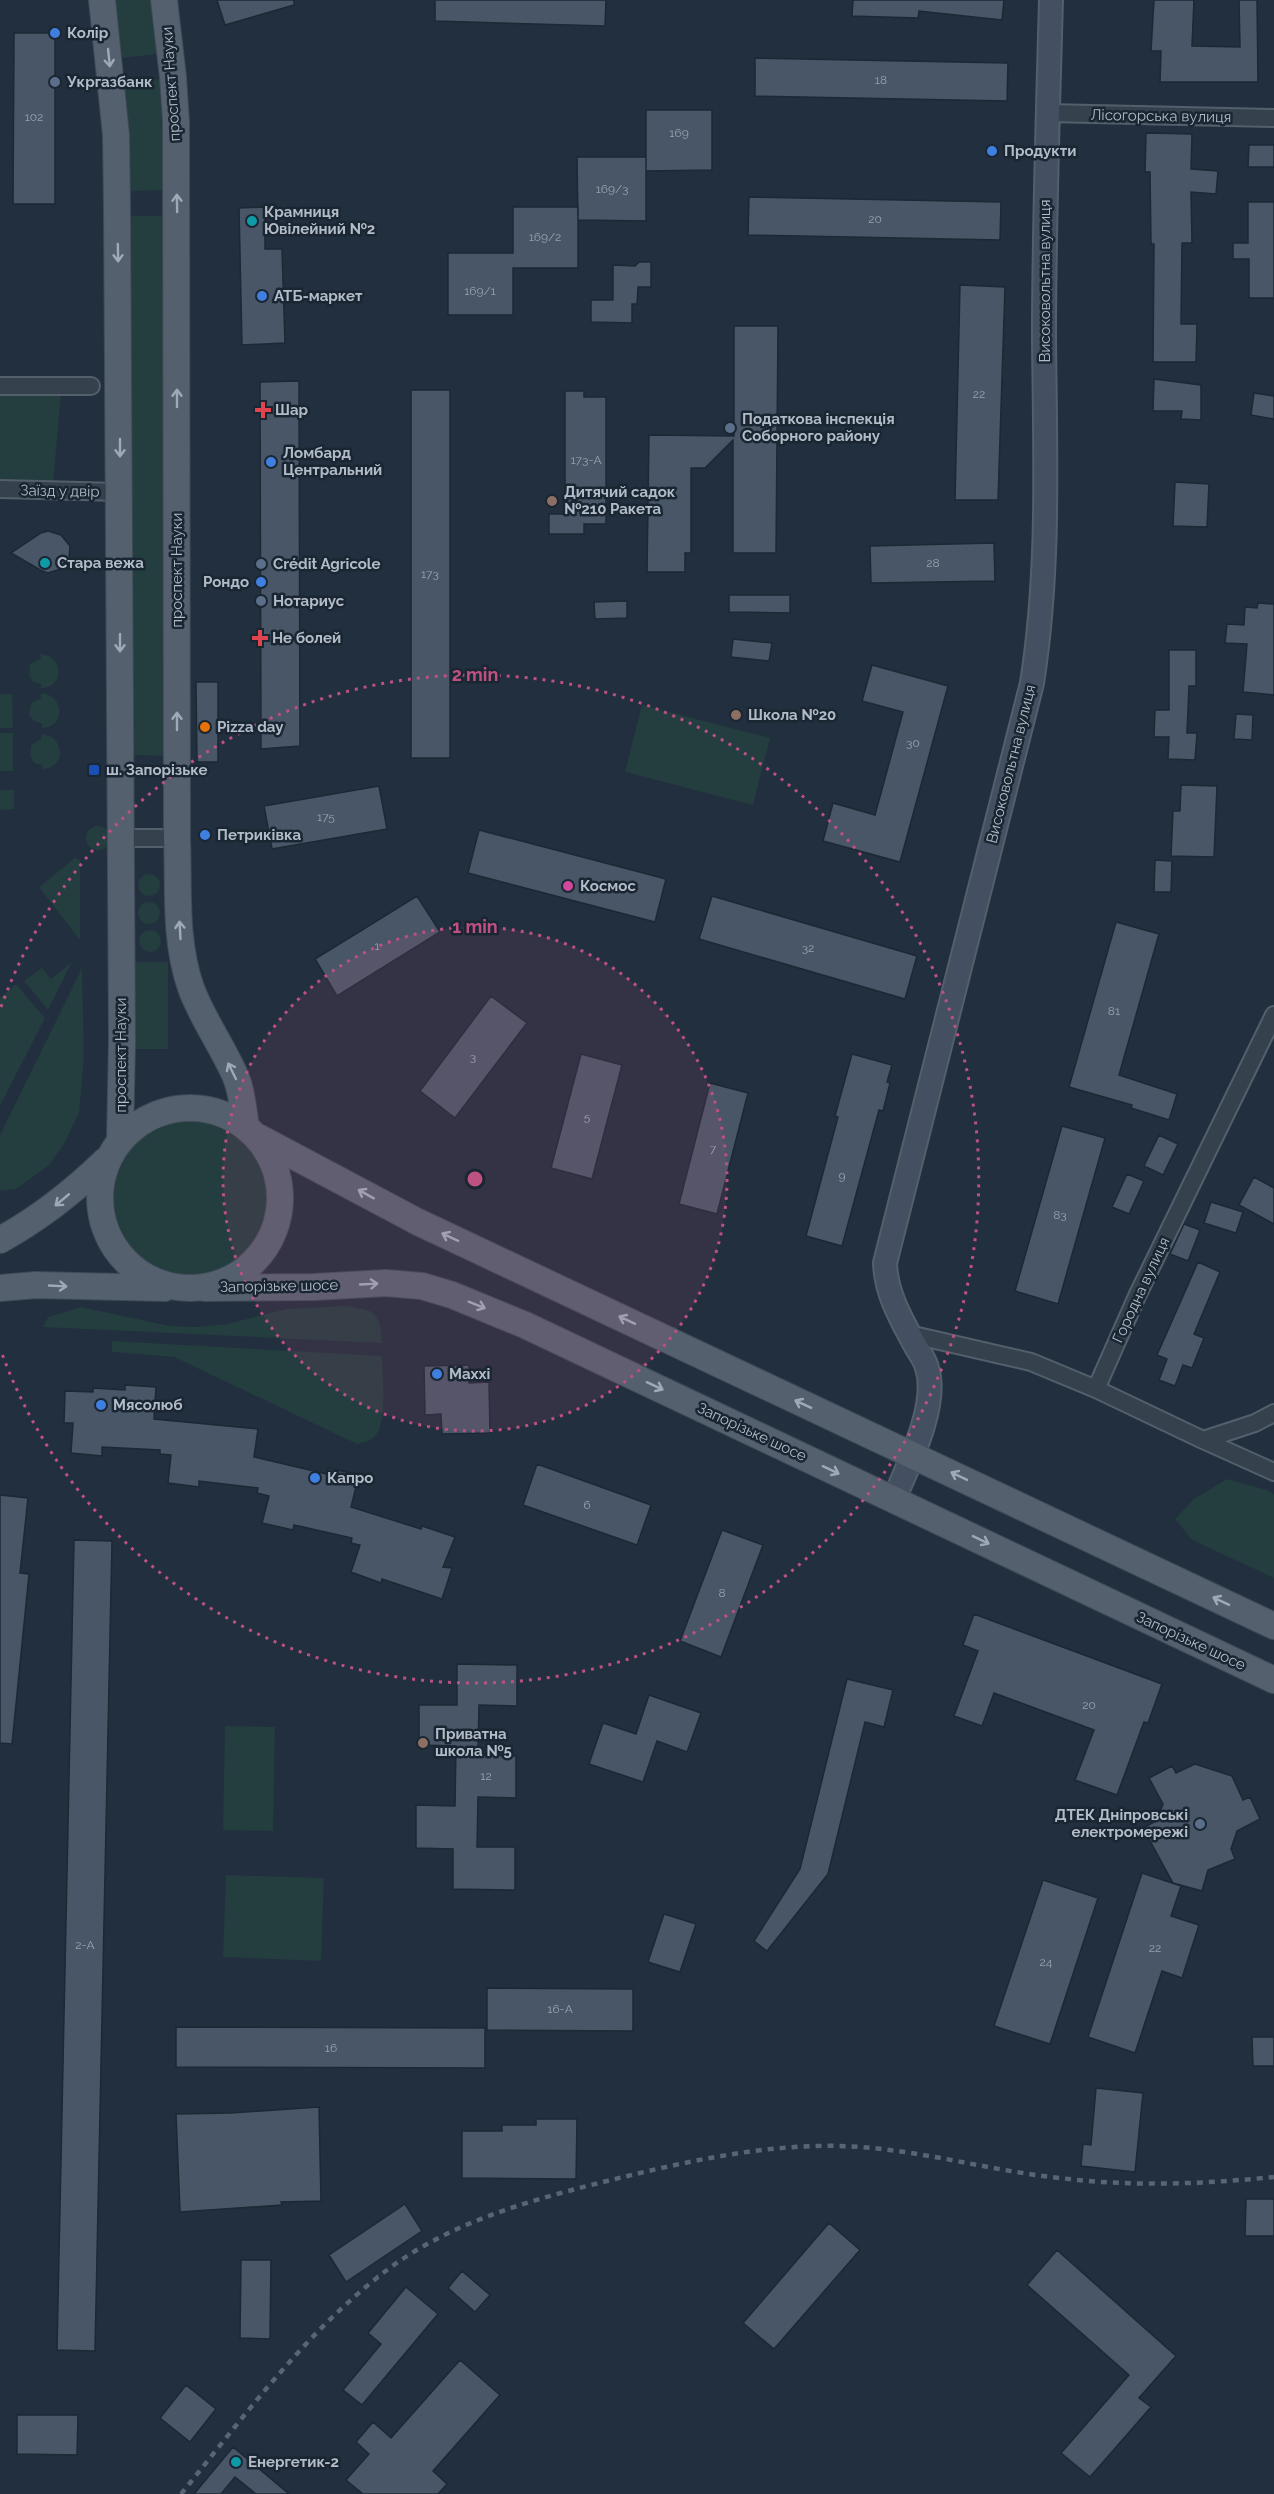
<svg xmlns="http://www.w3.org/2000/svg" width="1274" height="2494" font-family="Raleway,sans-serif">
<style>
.green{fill:#243d3f}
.building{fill:#485667;stroke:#1d2835;stroke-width:1.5}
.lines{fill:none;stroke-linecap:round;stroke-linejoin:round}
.street-casing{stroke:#545f6c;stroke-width:20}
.secondary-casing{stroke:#545f6c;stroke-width:26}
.primary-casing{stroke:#3f4a57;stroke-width:28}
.street{stroke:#36414e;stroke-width:16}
.secondary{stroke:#445061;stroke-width:22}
.primary{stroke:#54606e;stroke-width:26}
.rail{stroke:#586575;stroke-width:4.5;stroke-dasharray:6 6;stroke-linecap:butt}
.oneway{stroke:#9faab7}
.ring{fill:none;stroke:#bc5182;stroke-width:3;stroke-dasharray:3 6}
.shop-dot{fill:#3f7fe0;stroke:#1b2633;stroke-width:2}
.service-dot{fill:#5c6f8a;stroke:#1b2633;stroke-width:2}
.culture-dot{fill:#0f9aa8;stroke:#1b2633;stroke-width:2}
.health-dot{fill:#e0444e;stroke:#1b2633;stroke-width:2}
.education-dot{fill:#8d6e63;stroke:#1b2633;stroke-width:2}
.food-dot{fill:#e8710a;stroke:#1b2633;stroke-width:2}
.transit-dot{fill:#1a4fb4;stroke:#1b2633;stroke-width:2}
.hotel-dot{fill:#d1479c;stroke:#1b2633;stroke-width:2}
.labels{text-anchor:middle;stroke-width:5;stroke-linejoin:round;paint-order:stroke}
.number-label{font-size:12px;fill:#98a2b0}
.poi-label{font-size:15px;font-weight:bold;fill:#b2bcc9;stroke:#1b2633;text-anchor:start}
.street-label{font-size:15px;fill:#b2bcc9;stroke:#1b2633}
.centre{fill:#bc5182;stroke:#1b2633;stroke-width:3}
.ring-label{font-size:18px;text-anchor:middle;font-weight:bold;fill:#bc5182;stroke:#1b2633;stroke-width:5;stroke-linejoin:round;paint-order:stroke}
</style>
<rect width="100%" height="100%" fill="#222f3e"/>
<path class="green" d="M112,0H151L158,54L120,58Z
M160,79L164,190L129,191L123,82Z
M130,216H165V756L133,755Z
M0,393H61L53,485L0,483Z
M40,654C64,655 65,688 41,688V684L33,682L29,675L30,664L41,658Z
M41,693C65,695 66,727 42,728V724L34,721L29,715L31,703L41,698Z
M0,694H12L13,728H0Z
M642,705L770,738L753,805L625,772Z
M0,733H13V771H0Z
M42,734C65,736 67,768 42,769V765L34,763L30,756L31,745L41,739Z
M0,790H14V809L0,810Z
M86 838a12 12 0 1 1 24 0a12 12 0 1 1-24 0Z
M75,858L80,860V940L39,887Z
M138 885a11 11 0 1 1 22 0a11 11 0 1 1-22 0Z
M138 913a11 11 0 1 1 22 0a11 11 0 1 1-22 0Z
M139 941a11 11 0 1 1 22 0a11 11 0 1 1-22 0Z
M72,962L48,1010L24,981L42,968L51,979Z
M133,962H168V1049H133Z
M82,968L84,1057L79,1113L64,1144L48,1166L16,1189L0,1191V1135Z
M16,984L45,1018L0,1106V998Z
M112 1199a78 78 0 1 1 156 0a78 78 0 1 1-156 0Z
M345,1306C375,1310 380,1311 382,1343L43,1327L48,1317L81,1307L170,1326L196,1327L227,1324L287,1309Z
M112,1341L382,1356C382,1375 388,1423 375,1436C370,1441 364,1442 357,1444L174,1357L112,1352Z
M1227,1479L1267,1490L1274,1494V1578L1192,1540L1175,1519L1194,1499Z
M225,1726L275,1727L273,1831L223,1830Z
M226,1875L324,1878L321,1961L223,1957Z"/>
<path class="building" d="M217,0H294V5L225,25Z
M435,0H606L605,26L435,21Z
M853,0H1004L1002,20L919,11L918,18L852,16Z
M1154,0H1194L1192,46L1240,47L1239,0H1257L1258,82H1160L1161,51H1151Z
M14,33H55V204H13Z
M755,58L1008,63L1007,101L755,96Z
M646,110H712V170L646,171Z
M1146,133L1192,134L1191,169L1218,171L1216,194L1191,192L1192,243H1182L1181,324H1197L1196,362H1153L1154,244H1151L1150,172H1145Z
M1249,145H1274V167H1248Z
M577,157H646V221L578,220Z
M749,197L1001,202L1000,240L748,235Z
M1248,202H1274V298H1249V259H1233V243H1248Z
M265,207V249H282L285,343L242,345L239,208Z
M513,207H578V268H513V315H448V253H513Z
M639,262H651V287H638L637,304H632V323L591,322V300H613V265L635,266Z
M960,285L1005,287L998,500H955Z
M734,326H778L776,553H733V440L705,468H691V553H685V572H647L649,435L734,436Z
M1154,379L1201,385V420L1181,419L1182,411H1153Z
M299,381L300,746L261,749L260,382Z
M411,390H450V758H411Z
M565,391H584V397H606V524H584V534H549V514H565Z
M1254,393L1274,396V419L1251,415Z
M1175,482L1209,484L1207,527L1173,526Z
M48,531L61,535L70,546L69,559L61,569L48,573L42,571L11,553L41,533Z
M994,543L995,581L871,583L870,546Z
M729,595H790V613L729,612Z
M627,601V618L595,619L594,602Z
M1258,603L1274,604V695L1243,692L1247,644L1225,643L1227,624L1244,625L1245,607L1257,608Z
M733,639L772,643L769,661L731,657Z
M1169,650H1196V686H1189L1187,733H1197L1195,760L1168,759L1169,737H1154L1155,710H1169Z
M872,665L948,686L900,862L823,841L833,803L875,815L903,712L862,701Z
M196,682H218V762H197Z
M1236,714L1253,715L1252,740L1234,739Z
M1181,785L1217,786L1214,857L1171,856L1173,811H1180Z
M379,786L387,829L272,849L264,806Z
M479,830L666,879L655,922L468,873Z
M1155,860L1172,861L1171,892H1154Z
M417,896L440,932L337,996L315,959Z
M712,896L917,956L905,999L699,939Z
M1116,922L1159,934L1119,1075L1177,1094L1169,1120L1131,1108L1132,1105L1069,1087Z
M491,996L527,1023L455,1118L420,1091Z
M581,1054L622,1065L592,1179L551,1168Z
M852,1054L892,1065L887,1082L890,1083L883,1111L879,1110L842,1246L806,1236L838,1117L835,1116Z
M710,1083L748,1093L717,1214L679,1204Z
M1062,1126L1105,1138L1058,1304L1015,1291Z
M1159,1135L1178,1144L1163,1175L1144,1166Z
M1127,1174L1144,1181L1129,1214L1112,1207Z
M1254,1177L1274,1188V1224L1239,1205Z
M1211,1202L1243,1212L1236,1233L1204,1223Z
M1184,1224L1200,1230L1188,1261L1170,1254Z
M1198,1262L1220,1272L1194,1334L1204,1338L1192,1368L1183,1365L1175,1386L1159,1380L1167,1359L1157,1355Z
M469,1365V1383L489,1382L490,1433L442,1434L441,1414L425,1415L424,1366Z
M125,1385L156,1387L154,1419L258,1429L254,1457L327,1474L328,1468L359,1475L351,1507L421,1529L422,1526L455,1537L443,1567L452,1568L442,1599L382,1579L381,1583L351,1572L360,1545L351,1543L352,1538L294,1525L293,1530L262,1523L269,1496L257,1493L258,1488L199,1481V1487L168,1483L171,1455L160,1454V1450L102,1447V1456L71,1453L73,1423H64L65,1391L93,1392V1388L125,1390Z
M537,1464L651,1505L637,1545L523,1505Z
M0,1495L28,1498L20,1573L29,1574L12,1744L0,1743Z
M722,1530L763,1545L721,1657L680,1641Z
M74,1540L112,1541L95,2351L57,2350Z
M974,1614L1162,1684L1148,1723L1144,1722L1117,1795L1075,1780L1094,1730L994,1693L982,1726L954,1716L978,1651L963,1645Z
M457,1664L517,1665V1706L479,1705L478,1755L516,1756V1798L478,1797L477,1847H515V1890L453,1889V1849L416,1848V1805L455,1806L456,1746L419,1745V1705H457Z
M847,1679L893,1690L884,1727L865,1722L828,1874L767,1951L754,1941L800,1869Z
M649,1695L701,1713L687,1752L657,1741L643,1782L589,1764L603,1723L636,1734Z
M1195,1764L1232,1776L1243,1800L1250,1797L1260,1819L1237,1831L1231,1849L1235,1859L1208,1870L1202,1891L1173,1883L1143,1828L1156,1821L1163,1804L1149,1778L1172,1766L1176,1773Z
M1142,1873L1181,1886L1171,1916L1199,1925L1182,1978L1162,1971L1135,2053L1088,2037Z
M1043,1880L1098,1898L1050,2044L994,2026Z
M664,1914L696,1924L680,1972L648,1962Z
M487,1988L633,1989V2031L487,2030Z
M176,2027L485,2028V2068L176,2067Z
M1252,2037H1274V2066H1253Z
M1096,2088L1143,2093L1135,2172L1081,2166L1083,2144L1091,2145Z
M319,2107L321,2201L281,2202L282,2205L180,2212L176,2114L231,2113Z
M536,2119H577L576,2179L462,2178V2131H502V2125H536Z
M1246,2199H1274V2236H1245Z
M405,2204L422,2231L346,2282L329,2255Z
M829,2223L860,2250L774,2349L743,2323Z
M1057,2250L1176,2356L1139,2398L1151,2407L1090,2477L1061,2453L1129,2375L1027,2285Z
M241,2260H271L270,2339L240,2338Z
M462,2271L490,2295L475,2312L448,2288Z
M406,2287L438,2314L362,2405L343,2390L381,2344L368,2333Z
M460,2360L500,2395L433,2471L447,2484L438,2494H363L346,2480L369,2454L356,2442L373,2422L391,2438Z
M186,2385L216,2409L190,2442L160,2418Z
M17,2415H78L77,2455L17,2454Z
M233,2447L289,2494H256L235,2477L221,2494H194Z"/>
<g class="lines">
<defs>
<path id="street" d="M1048,113L1274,118
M0,386H91
M0,489L120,492
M120,838H177
M909,1334L1031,1362L1096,1389L1138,1294L1274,1015
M1096,1389L1203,1440L1255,1423L1274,1413
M1203,1440L1274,1472"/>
<path id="secondary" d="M894,1499C908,1466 939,1404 927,1368C925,1359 918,1351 914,1343C900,1317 886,1293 885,1263L1032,683C1050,569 1045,452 1044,337C1044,225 1048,112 1051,0"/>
<path id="primary" d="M102,0L116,135L117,207L122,1042L120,1139
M164,0L173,77L176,122L177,838C179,887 174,940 191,988C202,1018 221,1044 234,1073C242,1089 243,1110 246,1127
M100 1198a90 90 0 1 1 180 0a90 90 0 1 1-180 0Z
M258,1137L418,1222L1274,1626
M0,1240C40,1218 73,1192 105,1161
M0,1288L36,1285L164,1288
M205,1288L314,1287L386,1283L422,1286L452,1295L525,1325L1274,1680"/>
</defs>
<use href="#street" class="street-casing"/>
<use href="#secondary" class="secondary-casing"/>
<use href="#primary" class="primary-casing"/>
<use href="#street" class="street"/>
<use href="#secondary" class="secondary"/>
<use href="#primary" class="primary"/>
<path class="rail" d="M181,2494C242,2419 301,2338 378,2277C447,2221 535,2199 619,2178C697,2159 780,2141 861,2147C928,2152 993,2171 1060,2178C1132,2187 1203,2184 1274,2177"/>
</g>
<defs><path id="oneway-shaft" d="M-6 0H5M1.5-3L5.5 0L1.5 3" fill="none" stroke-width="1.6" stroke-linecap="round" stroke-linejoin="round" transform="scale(1.5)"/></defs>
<g class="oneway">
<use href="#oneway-shaft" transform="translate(109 58) rotate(84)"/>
<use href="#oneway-shaft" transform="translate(177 203) rotate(-91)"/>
<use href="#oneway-shaft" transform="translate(118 253) rotate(89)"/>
<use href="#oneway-shaft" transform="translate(177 398) rotate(-90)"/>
<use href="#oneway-shaft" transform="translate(120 448) rotate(90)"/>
<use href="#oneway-shaft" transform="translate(120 643) rotate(90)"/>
<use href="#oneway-shaft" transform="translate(177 721) rotate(-90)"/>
<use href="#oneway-shaft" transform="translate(180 930) rotate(-93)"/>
<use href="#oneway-shaft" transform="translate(232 1071) rotate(-116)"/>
<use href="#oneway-shaft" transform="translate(366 1194) rotate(-151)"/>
<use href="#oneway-shaft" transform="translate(62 1200) rotate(140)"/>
<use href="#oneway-shaft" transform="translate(450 1237) rotate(-155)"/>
<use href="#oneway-shaft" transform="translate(369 1284) rotate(-3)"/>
<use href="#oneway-shaft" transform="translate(58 1286) rotate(3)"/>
<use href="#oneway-shaft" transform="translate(477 1305) rotate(22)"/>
<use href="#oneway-shaft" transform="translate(627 1320) rotate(-155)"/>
<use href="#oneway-shaft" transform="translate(655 1386) rotate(25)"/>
<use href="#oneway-shaft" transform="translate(803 1404) rotate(-155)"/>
<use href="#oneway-shaft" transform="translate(831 1470) rotate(25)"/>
<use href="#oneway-shaft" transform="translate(959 1476) rotate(-154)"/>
<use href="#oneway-shaft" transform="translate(981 1540) rotate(26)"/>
<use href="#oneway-shaft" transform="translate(1221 1601) rotate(-155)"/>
</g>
<circle cx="475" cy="1179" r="252" fill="#bc5182" fill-opacity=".12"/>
<g class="ring">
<circle cx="475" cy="1179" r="252"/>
<path d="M1 1007A504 504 0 1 1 1 1351"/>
</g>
<g class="shop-dot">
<circle cx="55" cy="33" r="6"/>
<circle cx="992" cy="151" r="6"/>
<circle cx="262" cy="296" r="6"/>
<circle cx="271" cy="462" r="6"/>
<circle cx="261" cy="582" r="6"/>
<circle cx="205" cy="835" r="6"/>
<circle cx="437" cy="1374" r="6"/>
<circle cx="101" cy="1405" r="6"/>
<circle cx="315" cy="1478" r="6"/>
</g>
<g class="service-dot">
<circle cx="55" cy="82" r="6"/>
<circle cx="730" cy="428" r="6"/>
<circle cx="261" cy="564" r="6"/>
<circle cx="261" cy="601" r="6"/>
<circle cx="1200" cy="1824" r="6"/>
</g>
<g class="culture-dot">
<circle cx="252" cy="221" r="6"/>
<circle cx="45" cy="563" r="6"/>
<circle cx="236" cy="2462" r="6"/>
</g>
<g class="health-dot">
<path d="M260 401h6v6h6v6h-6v6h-6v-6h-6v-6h6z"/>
<path d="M257 629h6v6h6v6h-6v6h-6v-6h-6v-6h6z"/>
</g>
<g class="education-dot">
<circle cx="552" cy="501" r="6"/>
<circle cx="736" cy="715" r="6"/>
<circle cx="423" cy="1743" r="6"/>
</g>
<circle class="food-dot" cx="205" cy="727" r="6"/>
<rect class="transit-dot" x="88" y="764" width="12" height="12" rx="3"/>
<circle class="hotel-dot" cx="568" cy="886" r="6"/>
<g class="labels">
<g class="number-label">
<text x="881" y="84">18</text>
<text x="34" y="121">102</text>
<text x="679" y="137">169</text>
<text x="612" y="193">169/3</text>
<text x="875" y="223">20</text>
<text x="545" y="241">169/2</text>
<text x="480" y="295">169/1</text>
<text x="979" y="398">22</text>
<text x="586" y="464">173-А</text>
<text x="933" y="567">28</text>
<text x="430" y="578">173</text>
<text x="913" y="747">30</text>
<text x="326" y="821">175</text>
<text x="377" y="950">1</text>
<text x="808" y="952">32</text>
<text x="1114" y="1015">81</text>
<text x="473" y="1061">3</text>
<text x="587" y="1121">5</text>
<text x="713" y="1153">7</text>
<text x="842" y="1180">9</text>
<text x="1060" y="1219">83</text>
<text x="587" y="1509">6</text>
<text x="722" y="1597">8</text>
<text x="1089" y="1709">20</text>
<text x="486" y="1780">12</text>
<text x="85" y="1949">2-А</text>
<text x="1155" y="1952">22</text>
<text x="1046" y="1966">24</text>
<text x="560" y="2013">16-А</text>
<text x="331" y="2052">16</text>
</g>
<g class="poi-label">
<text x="67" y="38">Колір</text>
<text x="67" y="87">Укргазбанк</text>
<text x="1004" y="156">Продукти</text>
<text x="264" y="217">Крамниця<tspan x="264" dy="17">Ювілейний №2</tspan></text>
<text x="274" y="301">АТБ-маркет</text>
<text x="275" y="415">Шар</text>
<text x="742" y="424">Податкова інспекція<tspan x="742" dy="17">Соборного району</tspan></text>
<text x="283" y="458">Ломбард<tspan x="283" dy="17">Центральний</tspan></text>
<text x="564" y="497">Дитячий садок<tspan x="564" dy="17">№210 Ракета</tspan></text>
<text x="57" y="568">Стара вежа</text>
<text x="273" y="569">Crédit Agricole</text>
<text x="249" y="587" text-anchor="end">Рондо</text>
<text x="273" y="606">Нотариус</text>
<text x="272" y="643">Не болей</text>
<text x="748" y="720">Школа №20</text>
<text x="217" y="732">Pizza day</text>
<text x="106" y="775">ш. Запорізьке</text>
<text x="217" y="840">Петриківка</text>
<text x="580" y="891">Космос</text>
<text x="449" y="1379">Maxxi</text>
<text x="113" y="1410">Мясолюб</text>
<text x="327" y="1483">Капро</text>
<text x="435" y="1739">Приватна<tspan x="435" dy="17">школа №5</tspan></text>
<text x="1188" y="1820" text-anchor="end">ДТЕК Дніпровські<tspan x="1188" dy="17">електромережі</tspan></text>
<text x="248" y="2467">Енергетик-2</text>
</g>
<g class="street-label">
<text transform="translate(171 84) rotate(-94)" y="5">проспект Науки</text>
<text transform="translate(1161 116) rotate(1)" y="5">Лісогорська вулиця</text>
<text transform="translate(1045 281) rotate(-90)" y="5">Високовольтна вулиця</text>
<text transform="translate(60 491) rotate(1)" y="5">Заїзд у двір</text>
<text transform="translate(177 570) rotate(-90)" y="5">проспект Науки</text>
<text transform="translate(1011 764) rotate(-76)" y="5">Високовольтна вулиця</text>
<text transform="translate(121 1055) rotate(-90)" y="5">проспект Науки</text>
<text transform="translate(279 1286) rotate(-1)" y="5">Запорізьке шосе</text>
<text transform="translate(1141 1290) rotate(-65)" y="5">Городна вулиця</text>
<text transform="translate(752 1432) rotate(25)" y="5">Запорізьке шосе</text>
<text transform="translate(1191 1641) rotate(25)" y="5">Запорізьке шосе</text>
</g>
</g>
<circle cx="475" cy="1179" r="9" class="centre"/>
<g class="ring-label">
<text x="475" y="681">2 min</text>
<text x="475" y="933">1 min</text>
</g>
</svg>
